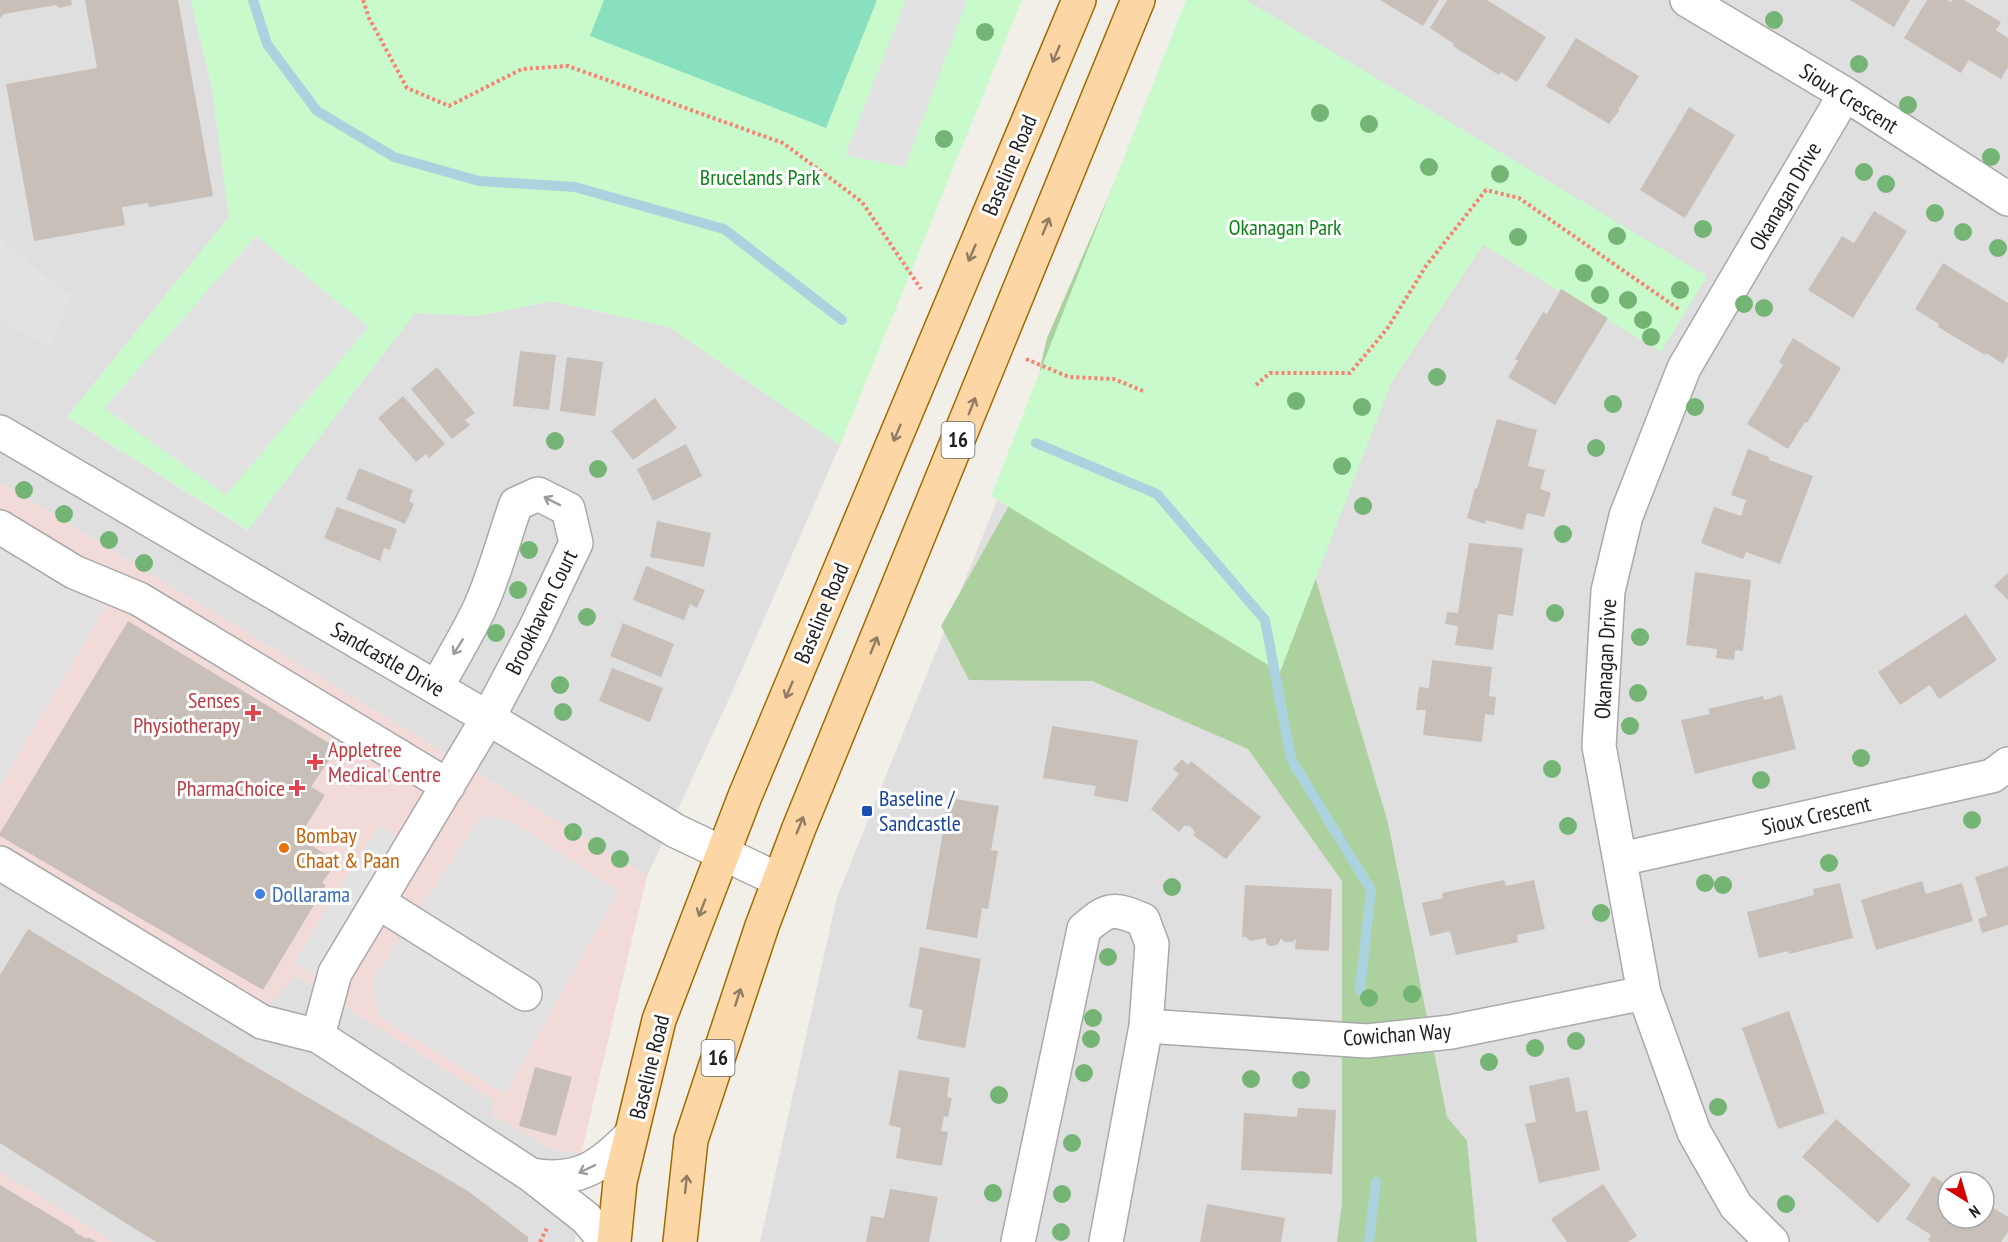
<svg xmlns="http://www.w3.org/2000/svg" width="2008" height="1242" font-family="'PT Sans Narrow',sans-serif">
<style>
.residential{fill:#e0dfdf;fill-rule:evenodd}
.commercial{fill:#f2dad9}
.forest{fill:#add19e}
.park{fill:#c8facc}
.pitch{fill:#88e0be}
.parking{fill:#e2e2e2}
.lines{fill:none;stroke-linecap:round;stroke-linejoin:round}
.stream{stroke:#aad3df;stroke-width:10}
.building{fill:#c7bfb8}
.minor-casing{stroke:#a9a9a9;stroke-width:36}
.major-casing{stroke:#a06b00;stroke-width:36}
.path{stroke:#fa8072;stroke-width:4;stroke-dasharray:3 3;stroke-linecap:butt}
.minor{stroke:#fff;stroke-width:33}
.major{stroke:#fcd6a4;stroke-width:33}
.tree{fill:#74b475}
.oneway{stroke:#8f7c63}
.oneway2{stroke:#9c9c9c}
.health-dot{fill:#e0444e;stroke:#fff;stroke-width:2}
.transit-dot{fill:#1a4fb4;stroke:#fff;stroke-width:2}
.food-dot{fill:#e8710a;stroke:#fff;stroke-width:2}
.shop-dot{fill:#3f7fe0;stroke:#fff;stroke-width:2}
.labels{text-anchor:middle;stroke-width:6;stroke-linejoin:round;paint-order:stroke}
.shield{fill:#fff;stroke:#646464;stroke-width:1.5}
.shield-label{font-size:21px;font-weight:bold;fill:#222}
.street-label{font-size:22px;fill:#222;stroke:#fff}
.park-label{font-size:22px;fill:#0c8416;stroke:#fff}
.health-label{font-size:22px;fill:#be3a42;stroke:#fff;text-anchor:end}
.transit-label{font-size:22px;fill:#164399;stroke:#fff;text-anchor:start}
.food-label{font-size:22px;fill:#c56008;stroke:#fff;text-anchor:start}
.shop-label{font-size:22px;fill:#366cbe;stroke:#fff;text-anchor:start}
</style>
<rect width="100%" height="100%" fill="#f2efe9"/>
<path class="residential" d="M0,0H191L212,88L229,217L67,417L247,530L415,313L477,316L551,301L669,327L840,445L729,699L647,876L0,482Z
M1199,0H2008V1242H760L837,897ZM1948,1182H1984V1218H1948Z
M0,857L296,976L493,1100L492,1115L551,1148L581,1155L575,1242H114L0,1172Z"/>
<path class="commercial" d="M0,482L647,876L581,1155L551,1148L492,1115L493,1100L296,976L259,1015L0,857Z
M0,1172L114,1242H0Z"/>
<path class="forest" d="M1154,92L1213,457L1316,580L1388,823L1447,1117L1467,1141L1477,1242H1337L1342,1203V881L1248,749L1092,681L969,680L941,626L1055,424L1041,397L1040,368L1047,338Z"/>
<path class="park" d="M191,0H1022L840,445L669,327L551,301L477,316L415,313L248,530L67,417L229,217L212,88Z
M1186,0H1246L1707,276L1661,352L1483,245L1391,383L1280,672L991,496Z"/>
<path class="pitch" d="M604,0H877L826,128L590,36Z"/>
<path class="parking" d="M906,0H967L905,167L845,155Z
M256,236L369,327L226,495L104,408Z
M0,239L70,296L51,349L0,319Z
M0,510L121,581L0,786Z
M482,815L511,821L619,891L505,1094L379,1017L371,982Z
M379,825L399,838L314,975L294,962Z"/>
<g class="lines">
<path class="stream" d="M253,0L267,44L317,111L394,157L479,181L575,187L724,229L842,320
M1036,443L1157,494L1265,620L1291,759L1371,890L1360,990
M1369,1242L1376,1182"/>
</g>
<path class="building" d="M0,0H71L72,5L59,8L56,5L4,14L0,18Z
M85,0H178L213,196L149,207L148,203L122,207L125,225L34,241L6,84L97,68Z
M1380,0H1439L1423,26Z
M1447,0H1487L1546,37L1517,82L1501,72L1499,75L1453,46L1454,44L1430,28Z
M1850,0H1910L1894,27Z
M1927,0H1947L1951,2L1952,0H1964L2001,22L1996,30L2008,38V67L2001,79L1969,60L1961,73L1904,38Z
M1576,38L1639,76L1618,110L1619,111L1609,124L1546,86Z
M1689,107L1735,135L1685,218L1640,190Z
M1874,211L1907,231L1853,318L1808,290L1842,236L1854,243Z
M1943,263L2008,303V355L2003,364L1986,353L1985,355L1938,327L1939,324L1915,309Z
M1561,289L1608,318L1555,405L1508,377L1518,361L1515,359L1543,312L1547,314Z
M1793,338L1841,368L1807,423L1805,422L1788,449L1747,424L1783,365L1779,362Z
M520,351L556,355L549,410L513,406Z
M567,357L603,362L595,416L560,411Z
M437,367L475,413L465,420L470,425L452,439L411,389Z
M403,396L445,444L429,458L426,454L416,462L378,418Z
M655,398L677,428L633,460L611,431Z
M1497,419L1537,430L1528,466L1545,470L1540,489L1551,493L1544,517L1527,513L1523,530L1486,520L1485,524L1467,518L1475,488L1477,489Z
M686,444L702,476L653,501L637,469Z
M1748,449L1769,457V460L1813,476L1780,564L1746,552L1743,559L1701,543L1714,507L1741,516L1746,500L1731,495Z
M359,468L413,490L409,501L414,504L405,524L346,499Z
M337,507L397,529L390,550L384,548L380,561L324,538Z
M657,521L711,533L704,567L650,557Z
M1469,543L1523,548L1513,616L1498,614L1493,650L1455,645L1458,626L1445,624L1447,612L1458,613Z
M646,566L705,590L697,608L690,604L684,620L633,600Z
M1695,572L1751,580L1743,651L1735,650L1734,660L1716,658L1717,649L1686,645Z
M2008,573V600L1994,586Z
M1966,614L1997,660L1939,699L1930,685L1900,705L1878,672Z
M128,621L337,748L311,787L325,795L299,837L337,862L322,883L326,885L263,990L0,836V833Z
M623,623L674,644L661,677L610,656Z
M1432,660L1492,667L1489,696L1496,697L1494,715L1485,714L1482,742L1423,735L1426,710H1416L1419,687L1429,688Z
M612,668L663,688L650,722L599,701Z
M1782,695L1796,749L1695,774L1681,720L1710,714L1708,709L1763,696L1764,700Z
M1052,726L1138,740L1128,802L1094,796L1096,786L1043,778Z
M1182,759L1188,765L1191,761L1261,817L1226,859L1193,835L1195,833L1193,829L1188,825L1187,827L1185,825L1179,832L1151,809L1179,774L1173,769Z
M949,798L999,806L991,850L998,851L988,909L982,908L977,938L926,929Z
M2008,866V925L1982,933L1978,919L1987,916L1975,877Z
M1504,880L1506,886L1534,880L1545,929L1517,935L1518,942L1456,955L1450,931L1430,936L1422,903L1443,898L1442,893Z
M1922,881L1926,894L1962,883L1973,921L1876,950L1861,900Z
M1840,883L1853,938L1789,954L1788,951L1759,958L1747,912L1814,895L1813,889Z
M1245,885L1332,889L1329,951L1295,949L1296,939L1292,942H1285L1280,938V941L1277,945L1269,946L1266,943V938L1250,941L1246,937H1242Z
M28,929L246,1061L468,1191L528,1237V1242H157L143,1234L0,1143V975Z
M920,947L981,959L965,1048L917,1039L923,1010L909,1007Z
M1789,1011L1825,1113L1778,1129L1742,1028Z
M535,1067L572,1077L556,1136L519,1126Z
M899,1070L950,1078L947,1097L952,1098L948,1117L944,1116L941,1131L948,1132L942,1166L896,1158L901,1128L889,1125Z
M1569,1077L1576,1112L1587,1110L1600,1170L1539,1183L1525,1124L1536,1122L1529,1086Z
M1298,1108L1336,1110L1332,1174L1241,1170L1244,1113L1297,1117Z
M1836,1119L1911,1185L1878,1223L1802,1157Z
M1933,1176L1948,1186V1218H1984V1202L2008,1217V1232L2001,1242H1931L1928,1240L1931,1235L1906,1219Z
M1603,1184L1637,1236L1628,1242H1567L1551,1219Z
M0,1185L75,1230L74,1232L87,1239L88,1237L97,1242H0Z
M890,1189L938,1197L929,1242H866L871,1216L884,1218Z
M1207,1204L1285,1218L1281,1242H1200Z"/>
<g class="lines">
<defs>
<path id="minor" d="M1687,0L1845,94L2008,199
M0,432L488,718L676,831L779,880
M0,527L74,572L139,599L448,786
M437,687C451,660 468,634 481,605C495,573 504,538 516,504L538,494L568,509L576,543L534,631L488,718L335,973L318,1036L531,1175L586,1218L606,1242
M1621,859L1992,776L2008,764
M0,863L262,1022L318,1036
M378,902L525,994
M1146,1026L1367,1041L1451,1032L1644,993
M531,1175C578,1183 600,1167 631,1135
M1018,1242L1084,929C1108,908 1113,907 1143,920L1152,944L1146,1026L1106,1242
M1772,1242L1736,1206L1694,1132L1644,993L1599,746L1608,591L1626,516L1684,368L1845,94"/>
<path id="major" d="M614,1242L620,1182L659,1020L745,796L1079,0
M680,1242L691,1140L762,926L799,828L1138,0"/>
</defs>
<use href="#minor" class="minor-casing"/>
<use href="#major" class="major-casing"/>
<path class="path" d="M363,0L369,18L407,88L449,106L522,69L568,66L783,143L862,202L921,289
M1026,359L1069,377L1114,379L1143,391
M1256,385L1270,373H1350L1387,329L1426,266L1486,190L1519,198L1680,310
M540,1242L547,1228"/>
<use href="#minor" class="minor"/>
<use href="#major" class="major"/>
</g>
<g class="tree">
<circle cx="1774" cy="20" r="9"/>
<circle cx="985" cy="32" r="9"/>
<circle cx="1859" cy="64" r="9"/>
<circle cx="1908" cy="105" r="9"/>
<circle cx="1320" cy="113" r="9"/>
<circle cx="1369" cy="124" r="9"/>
<circle cx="944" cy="139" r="9"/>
<circle cx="1991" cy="157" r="9"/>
<circle cx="1429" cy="167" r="9"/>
<circle cx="1864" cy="172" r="9"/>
<circle cx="1500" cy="174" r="9"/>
<circle cx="1886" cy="184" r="9"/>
<circle cx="1935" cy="213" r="9"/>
<circle cx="1703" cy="229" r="9"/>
<circle cx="1963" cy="232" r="9"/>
<circle cx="1617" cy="236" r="9"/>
<circle cx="1518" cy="237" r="9"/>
<circle cx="1998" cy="248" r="9"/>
<circle cx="1584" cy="273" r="9"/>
<circle cx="1680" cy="290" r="9"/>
<circle cx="1600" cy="295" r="9"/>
<circle cx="1628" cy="300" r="9"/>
<circle cx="1744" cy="304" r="9"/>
<circle cx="1764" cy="308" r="9"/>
<circle cx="1643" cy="320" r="9"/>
<circle cx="1651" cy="337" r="9"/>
<circle cx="1437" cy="377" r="9"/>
<circle cx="1296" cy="401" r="9"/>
<circle cx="1613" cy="404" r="9"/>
<circle cx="1362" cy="407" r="9"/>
<circle cx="1695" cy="407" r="9"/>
<circle cx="555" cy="441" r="9"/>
<circle cx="1596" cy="448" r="9"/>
<circle cx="1342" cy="466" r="9"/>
<circle cx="598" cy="469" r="9"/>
<circle cx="24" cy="490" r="9"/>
<circle cx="1363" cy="506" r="9"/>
<circle cx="64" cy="514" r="9"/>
<circle cx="1563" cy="534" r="9"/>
<circle cx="109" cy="540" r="9"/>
<circle cx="529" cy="550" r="9"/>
<circle cx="144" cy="563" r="9"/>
<circle cx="518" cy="590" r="9"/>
<circle cx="1555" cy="613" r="9"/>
<circle cx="587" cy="617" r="9"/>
<circle cx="496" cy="633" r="9"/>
<circle cx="1640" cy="637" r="9"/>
<circle cx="560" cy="685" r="9"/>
<circle cx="1638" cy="693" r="9"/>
<circle cx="563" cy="712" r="9"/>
<circle cx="1630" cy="726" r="9"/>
<circle cx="1861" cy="758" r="9"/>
<circle cx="1552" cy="769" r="9"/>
<circle cx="1761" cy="780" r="9"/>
<circle cx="1972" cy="820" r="9"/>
<circle cx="1568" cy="826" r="9"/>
<circle cx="573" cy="832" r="9"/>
<circle cx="597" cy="846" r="9"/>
<circle cx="620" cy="859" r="9"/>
<circle cx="1829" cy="863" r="9"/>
<circle cx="1705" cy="883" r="9"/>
<circle cx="1723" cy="885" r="9"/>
<circle cx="1172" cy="887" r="9"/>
<circle cx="1601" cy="913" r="9"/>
<circle cx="1108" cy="957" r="9"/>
<circle cx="1412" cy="994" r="9"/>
<circle cx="1369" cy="998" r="9"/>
<circle cx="1093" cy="1018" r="9"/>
<circle cx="1091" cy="1039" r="9"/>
<circle cx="1576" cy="1041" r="9"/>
<circle cx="1535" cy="1048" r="9"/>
<circle cx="1489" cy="1062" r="9"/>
<circle cx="1084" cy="1073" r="9"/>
<circle cx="1251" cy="1079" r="9"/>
<circle cx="1301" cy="1080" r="9"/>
<circle cx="999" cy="1095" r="9"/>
<circle cx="1718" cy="1107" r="9"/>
<circle cx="1072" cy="1143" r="9"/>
<circle cx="993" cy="1193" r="9"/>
<circle cx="1062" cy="1194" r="9"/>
<circle cx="1786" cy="1204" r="9"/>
<circle cx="1061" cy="1232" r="9"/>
</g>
<defs><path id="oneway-shaft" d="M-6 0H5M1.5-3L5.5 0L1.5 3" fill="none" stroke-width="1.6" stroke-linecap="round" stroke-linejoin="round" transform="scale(1.5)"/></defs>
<g class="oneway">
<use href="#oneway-shaft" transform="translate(1056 54) rotate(113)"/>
<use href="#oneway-shaft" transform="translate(1046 226) rotate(-68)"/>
<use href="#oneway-shaft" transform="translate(972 253) rotate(113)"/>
<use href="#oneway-shaft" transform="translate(972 406) rotate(-68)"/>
<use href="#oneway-shaft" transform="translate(897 433) rotate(113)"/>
<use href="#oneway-shaft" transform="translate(874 645) rotate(-68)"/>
<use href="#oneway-shaft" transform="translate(789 690) rotate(113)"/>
<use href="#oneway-shaft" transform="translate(800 825) rotate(-68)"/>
<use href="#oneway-shaft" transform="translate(702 908) rotate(111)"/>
<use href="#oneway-shaft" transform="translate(738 997) rotate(-72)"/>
<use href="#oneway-shaft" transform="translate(686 1184) rotate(-84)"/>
</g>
<g class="oneway2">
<use href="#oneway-shaft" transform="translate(552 501) rotate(-153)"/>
<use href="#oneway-shaft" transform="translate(458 647) rotate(122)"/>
<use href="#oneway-shaft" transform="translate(587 1169) rotate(154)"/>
</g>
<g class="health-dot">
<path d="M250 704h6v6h6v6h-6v6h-6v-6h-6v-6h6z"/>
<path d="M312 753h6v6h6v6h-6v6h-6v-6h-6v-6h6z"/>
<path d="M294 779h6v6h6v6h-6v6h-6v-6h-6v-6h6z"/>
</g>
<rect class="transit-dot" x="861" y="805" width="12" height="12" rx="3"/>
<circle class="food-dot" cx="284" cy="848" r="6"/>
<circle class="shop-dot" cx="260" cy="894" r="6"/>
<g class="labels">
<g class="shield">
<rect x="941.5" y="422" width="33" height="36" rx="4.5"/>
<rect x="701.5" y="1040" width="33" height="36" rx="4.5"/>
</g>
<g class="shield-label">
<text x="958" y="447">16</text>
<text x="718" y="1065">16</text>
</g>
<g class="street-label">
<text transform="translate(1849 98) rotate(32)" y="8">Sioux Crescent</text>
<text transform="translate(1009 165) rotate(-67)" y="8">Baseline Road</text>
<text transform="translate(1785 196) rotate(-60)" y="8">Okanagan Drive</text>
<text transform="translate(541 612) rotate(-64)" y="8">Brookhaven Court</text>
<text transform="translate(821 613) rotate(-67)" y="8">Baseline Road</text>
<text transform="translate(388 659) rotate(30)" y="8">Sandcastle Drive</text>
<text transform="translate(1605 659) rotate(-87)" y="8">Okanagan Drive</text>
<text transform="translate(1816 815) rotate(-13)" y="8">Sioux Crescent</text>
<text transform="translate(1397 1034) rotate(-4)" y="8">Cowichan Way</text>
<text transform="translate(649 1067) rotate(-76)" y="8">Baseline Road</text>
</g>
<g class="park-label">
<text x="760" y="185">Brucelands Park</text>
<text x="1285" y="235">Okanagan Park</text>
</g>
<g class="health-label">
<text x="240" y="708">Senses<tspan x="240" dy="25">Physiotherapy</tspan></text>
<text x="328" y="757" text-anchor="start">Appletree<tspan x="328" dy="25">Medical Centre</tspan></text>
<text x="285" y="796">PharmaChoice</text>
</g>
<g class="transit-label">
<text x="879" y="806">Baseline /<tspan x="879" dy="25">Sandcastle</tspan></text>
</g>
<g class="food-label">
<text x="296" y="843">Bombay<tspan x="296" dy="25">Chaat &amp; Paan</tspan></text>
</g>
<g class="shop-label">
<text x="272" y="902">Dollarama</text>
</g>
</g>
<g transform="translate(1966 1200) rotate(143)"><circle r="28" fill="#ffffff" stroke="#a7a7a7" stroke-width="1.5"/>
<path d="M0-4.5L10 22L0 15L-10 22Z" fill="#d40000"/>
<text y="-9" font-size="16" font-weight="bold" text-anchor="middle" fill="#222222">N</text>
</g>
</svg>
